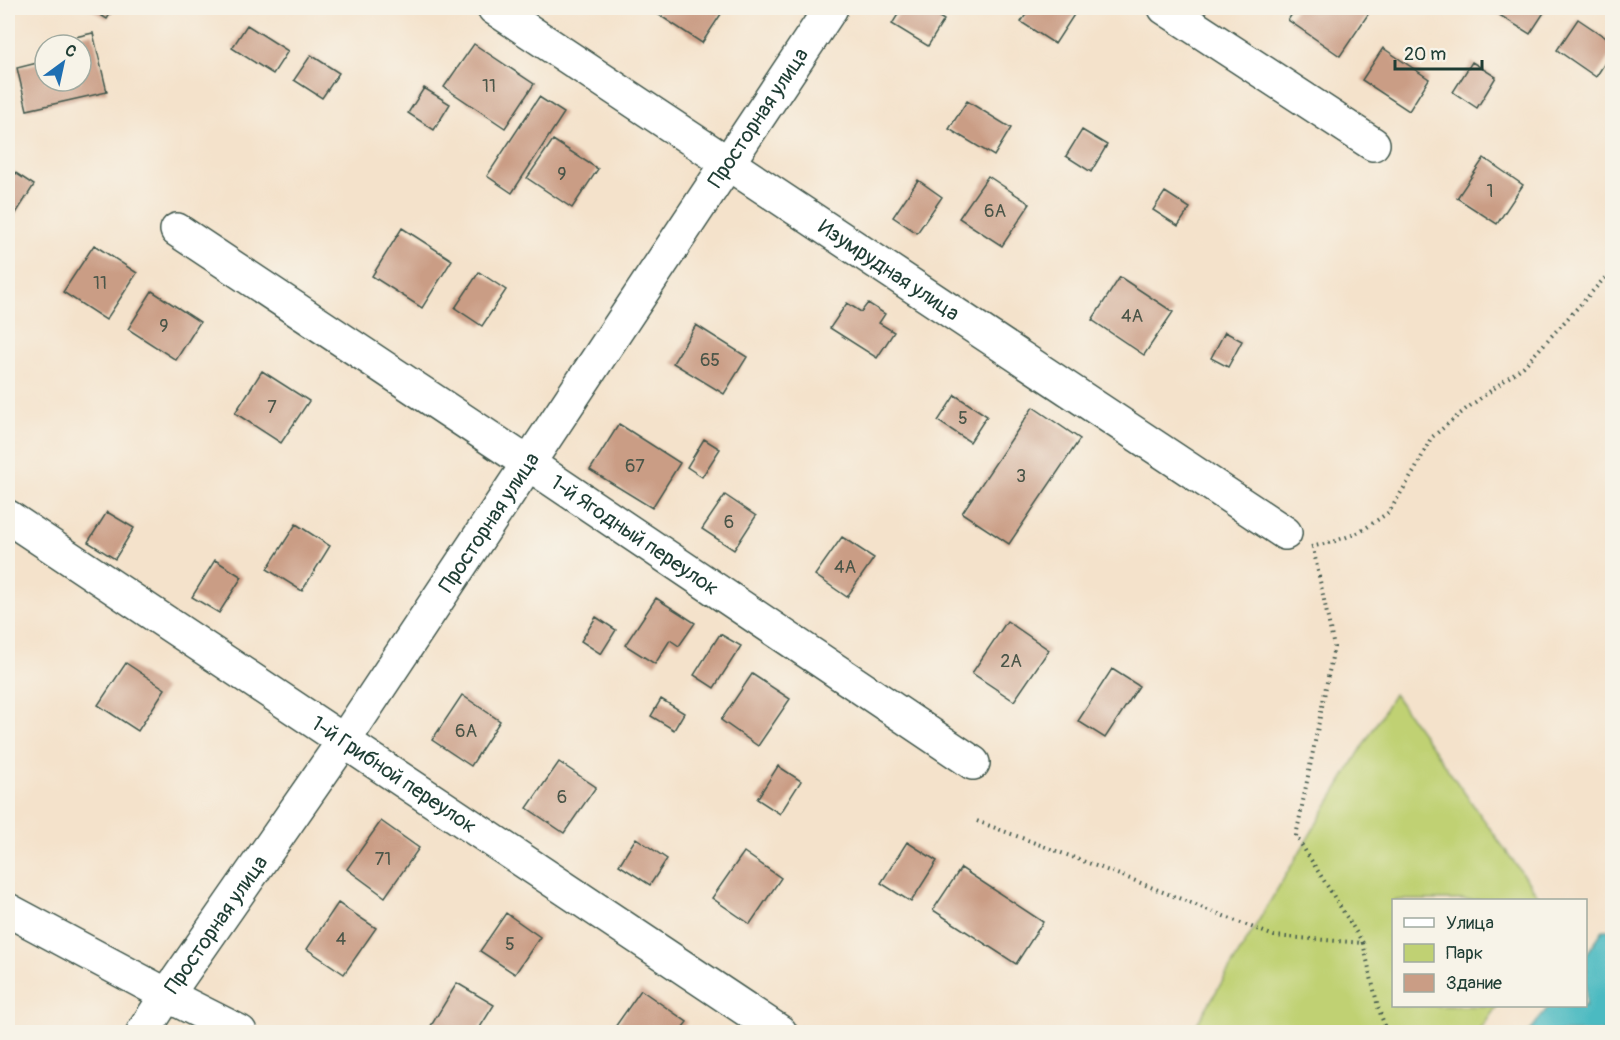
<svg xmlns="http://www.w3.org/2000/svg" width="1620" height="1040" font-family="Pangolin,sans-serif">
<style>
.green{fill:#c0d173;stroke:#708754;stroke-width:1.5}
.water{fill:#4bbac1;stroke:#357c7a;stroke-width:1.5}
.building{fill:#ca9d85}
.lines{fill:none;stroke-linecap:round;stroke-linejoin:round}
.minor-casing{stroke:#3f564b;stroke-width:36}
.path{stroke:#3f564b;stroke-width:4;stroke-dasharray:1.5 4.5;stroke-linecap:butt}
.minor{stroke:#fff;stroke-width:33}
.labels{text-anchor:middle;stroke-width:6;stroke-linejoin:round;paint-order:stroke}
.number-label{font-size:18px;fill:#4a5548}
.street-label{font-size:21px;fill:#1f3d34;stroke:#f7f3e8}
</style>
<rect width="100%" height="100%" fill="#f7f3e8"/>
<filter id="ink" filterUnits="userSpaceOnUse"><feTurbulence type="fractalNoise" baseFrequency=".0167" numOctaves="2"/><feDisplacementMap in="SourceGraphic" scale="12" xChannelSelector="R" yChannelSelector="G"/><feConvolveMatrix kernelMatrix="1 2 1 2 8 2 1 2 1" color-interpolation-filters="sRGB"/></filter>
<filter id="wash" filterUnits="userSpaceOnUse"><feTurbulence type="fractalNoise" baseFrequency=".008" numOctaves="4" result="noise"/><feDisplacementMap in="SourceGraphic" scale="24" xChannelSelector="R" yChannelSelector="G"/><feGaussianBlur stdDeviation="1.35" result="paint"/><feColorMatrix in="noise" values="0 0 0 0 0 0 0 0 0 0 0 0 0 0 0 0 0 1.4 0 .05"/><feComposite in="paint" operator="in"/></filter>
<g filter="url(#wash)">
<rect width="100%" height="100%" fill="#f4e2cb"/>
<path class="green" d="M1394,694L1541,900H1394V1006H1497L1479,1032H1192Z"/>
<path class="water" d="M1603,930H1612V1032H1528L1533,1027L1549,1006H1586V955Z"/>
<g id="blocks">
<path class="building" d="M89,8H114L107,19Z
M659,8H717L723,11L702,43L656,13Z
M902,8H925L944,20L928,46L892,24Z
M1030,8H1073L1077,10L1055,44L1021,22Z
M1296,8H1361L1369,13L1340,56L1288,20Z
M1495,8H1547L1530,34L1493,11Z
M1578,19L1612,42V52L1596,77L1557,50Z
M247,25L288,51L273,74L232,48Z
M93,33L107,92L27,110L17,68L45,61V81H81V45L44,44Z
M474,44L534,84L505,128L444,87Z
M1383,48L1429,79L1409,111L1362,80Z
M311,55L339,73L322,98L294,80Z
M1472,62L1496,77L1477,108L1453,92Z
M424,88L450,104L434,130L408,113Z
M539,97L564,113L512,193L487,176Z
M967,101L1011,128L994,156L949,129Z
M1082,130L1107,145L1091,172L1066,156Z
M553,140L598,169L572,208L527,178Z
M1484,158L1523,185L1497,224L1457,198Z
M8,168L34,185L15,215L8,210Z
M988,176L1030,204L1002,246L959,218Z
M918,180L942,197L917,233L893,217Z
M1165,192L1190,208L1178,226L1153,210Z
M402,228L452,260L422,308L372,276Z
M94,245L137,273L106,320L63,292Z
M479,272L506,290L482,326L455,308Z
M1120,277L1173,312L1144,355L1092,320Z
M152,291L200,322L176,360L128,329Z
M847,303L861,312L868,303L885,314L879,323L894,332L877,358L830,328Z
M696,325L747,357L724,394L673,363Z
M1225,332L1242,341L1228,367L1211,358Z
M262,371L309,401L281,443L235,413Z
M955,395L987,416L970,442L938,421Z
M1033,407L1080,439L1009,544L962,513Z
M619,424L680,463L652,508L590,470Z
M704,439L720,449L702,477L687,467Z
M725,495L756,516L734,550L702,529Z
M107,512L134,528L115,559L88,542Z
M296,524L330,546L302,591L267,569Z
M842,537L874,558L847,597L815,575Z
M215,560L242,577L219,613L192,597Z
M656,598L695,623L679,646L670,640L655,664L625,645Z
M596,617L616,630L601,654L581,641Z
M1007,621L1049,650L1014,701L972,673Z
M720,634L741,646L714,688L694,675Z
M126,663L165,689L138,731L98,705Z
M1112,669L1139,686L1105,738L1078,721Z
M752,674L790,699L758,746L721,720Z
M462,695L500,721L471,766L432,740Z
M661,699L684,713L674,730L651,716Z
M559,762L596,787L564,833L527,808Z
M778,766L801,781L780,814L757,799Z
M381,821L419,848L385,897L347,869Z
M636,838L667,859L650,885L619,865Z
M907,842L937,861L911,902L881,883Z
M744,852L781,878L750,924L712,898Z
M961,868L1043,922L1016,964L933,910Z
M338,903L376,928L344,974L307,949Z
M506,913L540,937L515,974L480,951Z
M457,983L494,1005L477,1032H434L429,1029Z
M641,990L687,1022L679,1032H623L615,1027Z"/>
</g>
</g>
<g filter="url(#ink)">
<use href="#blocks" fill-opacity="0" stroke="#3f564b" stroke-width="1.5"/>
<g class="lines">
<defs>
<g id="minor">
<path id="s1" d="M494,8L1285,533"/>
<path d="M1165,8L1373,144"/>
<path id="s2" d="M177,230L529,464L973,763"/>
<path id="s3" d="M8,517L780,1032"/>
<path d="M8,910L167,995L240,1032"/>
<path id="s4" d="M143,1032L167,995L343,742L831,8"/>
</g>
</defs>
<use href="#minor" class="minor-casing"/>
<path class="path" d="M1311,547L1336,541L1360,532L1389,512L1415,470L1431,438L1466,409L1524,366L1612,270
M977,821L1133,880L1274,936L1363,943L1296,836L1334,647L1313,548
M1363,943L1378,1007L1387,1032"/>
<use href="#minor" class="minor"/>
</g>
</g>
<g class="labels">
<g class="number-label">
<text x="489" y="92">11</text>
<text x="562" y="180">9</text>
<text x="1490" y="197">1</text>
<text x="995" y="217">6А</text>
<text x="100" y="289">11</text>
<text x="1132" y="322">4А</text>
<text x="164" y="332">9</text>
<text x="710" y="366">65</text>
<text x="272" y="413">7</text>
<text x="963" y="424">5</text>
<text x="635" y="472">67</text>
<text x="1021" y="482">3</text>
<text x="729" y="528">6</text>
<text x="845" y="573">4А</text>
<text x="1011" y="667">2А</text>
<text x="466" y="737">6А</text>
<text x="562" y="803">6</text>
<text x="383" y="865">71</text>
<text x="341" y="945">4</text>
<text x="510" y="950">5</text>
</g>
<g class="street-label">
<text dy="7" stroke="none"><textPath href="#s4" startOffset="1102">Просторная улица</textPath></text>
<text dy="7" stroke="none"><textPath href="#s1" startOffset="474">Изумрудная улица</textPath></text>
<text dy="7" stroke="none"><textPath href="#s4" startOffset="616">Просторная улица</textPath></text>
<text dy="7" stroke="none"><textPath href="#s2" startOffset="550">1-й Ягодный переулок</textPath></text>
<text dy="7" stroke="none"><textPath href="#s3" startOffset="464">1-й Грибной переулок</textPath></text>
<text dy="7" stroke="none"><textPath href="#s4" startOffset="130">Просторная улица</textPath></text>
</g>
</g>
<rect width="1620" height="1040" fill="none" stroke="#f7f3e8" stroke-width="30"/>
<rect x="1392" y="899" width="195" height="108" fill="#f7f3e8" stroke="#a1aaa0" stroke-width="1.5"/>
<rect x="1404" y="918" width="30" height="9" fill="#ffffff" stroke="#a1aaa0" stroke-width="1.5"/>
<text x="1446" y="929" font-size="18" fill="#1f3d34">Улица</text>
<rect x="1404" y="944" width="30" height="18" fill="#c0d173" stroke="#a1aaa0" stroke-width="1.5"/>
<text x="1446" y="959" font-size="18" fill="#1f3d34">Парк</text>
<rect x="1404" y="974" width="30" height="18" fill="#ca9d85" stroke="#a1aaa0" stroke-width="1.5"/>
<text x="1446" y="989" font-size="18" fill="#1f3d34">Здание</text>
<g transform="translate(63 63) rotate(33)"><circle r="28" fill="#f7f3e8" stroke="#a1aaa0" stroke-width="1.5"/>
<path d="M0-4.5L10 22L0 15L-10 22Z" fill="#1f6fb2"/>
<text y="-9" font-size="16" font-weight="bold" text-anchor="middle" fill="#1f3d34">С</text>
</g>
<path d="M1395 60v9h87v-9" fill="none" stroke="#1f3d34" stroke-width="3"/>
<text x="1404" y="60" font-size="18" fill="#1f3d34" stroke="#f7f3e8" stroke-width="4.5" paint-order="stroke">20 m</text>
</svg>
